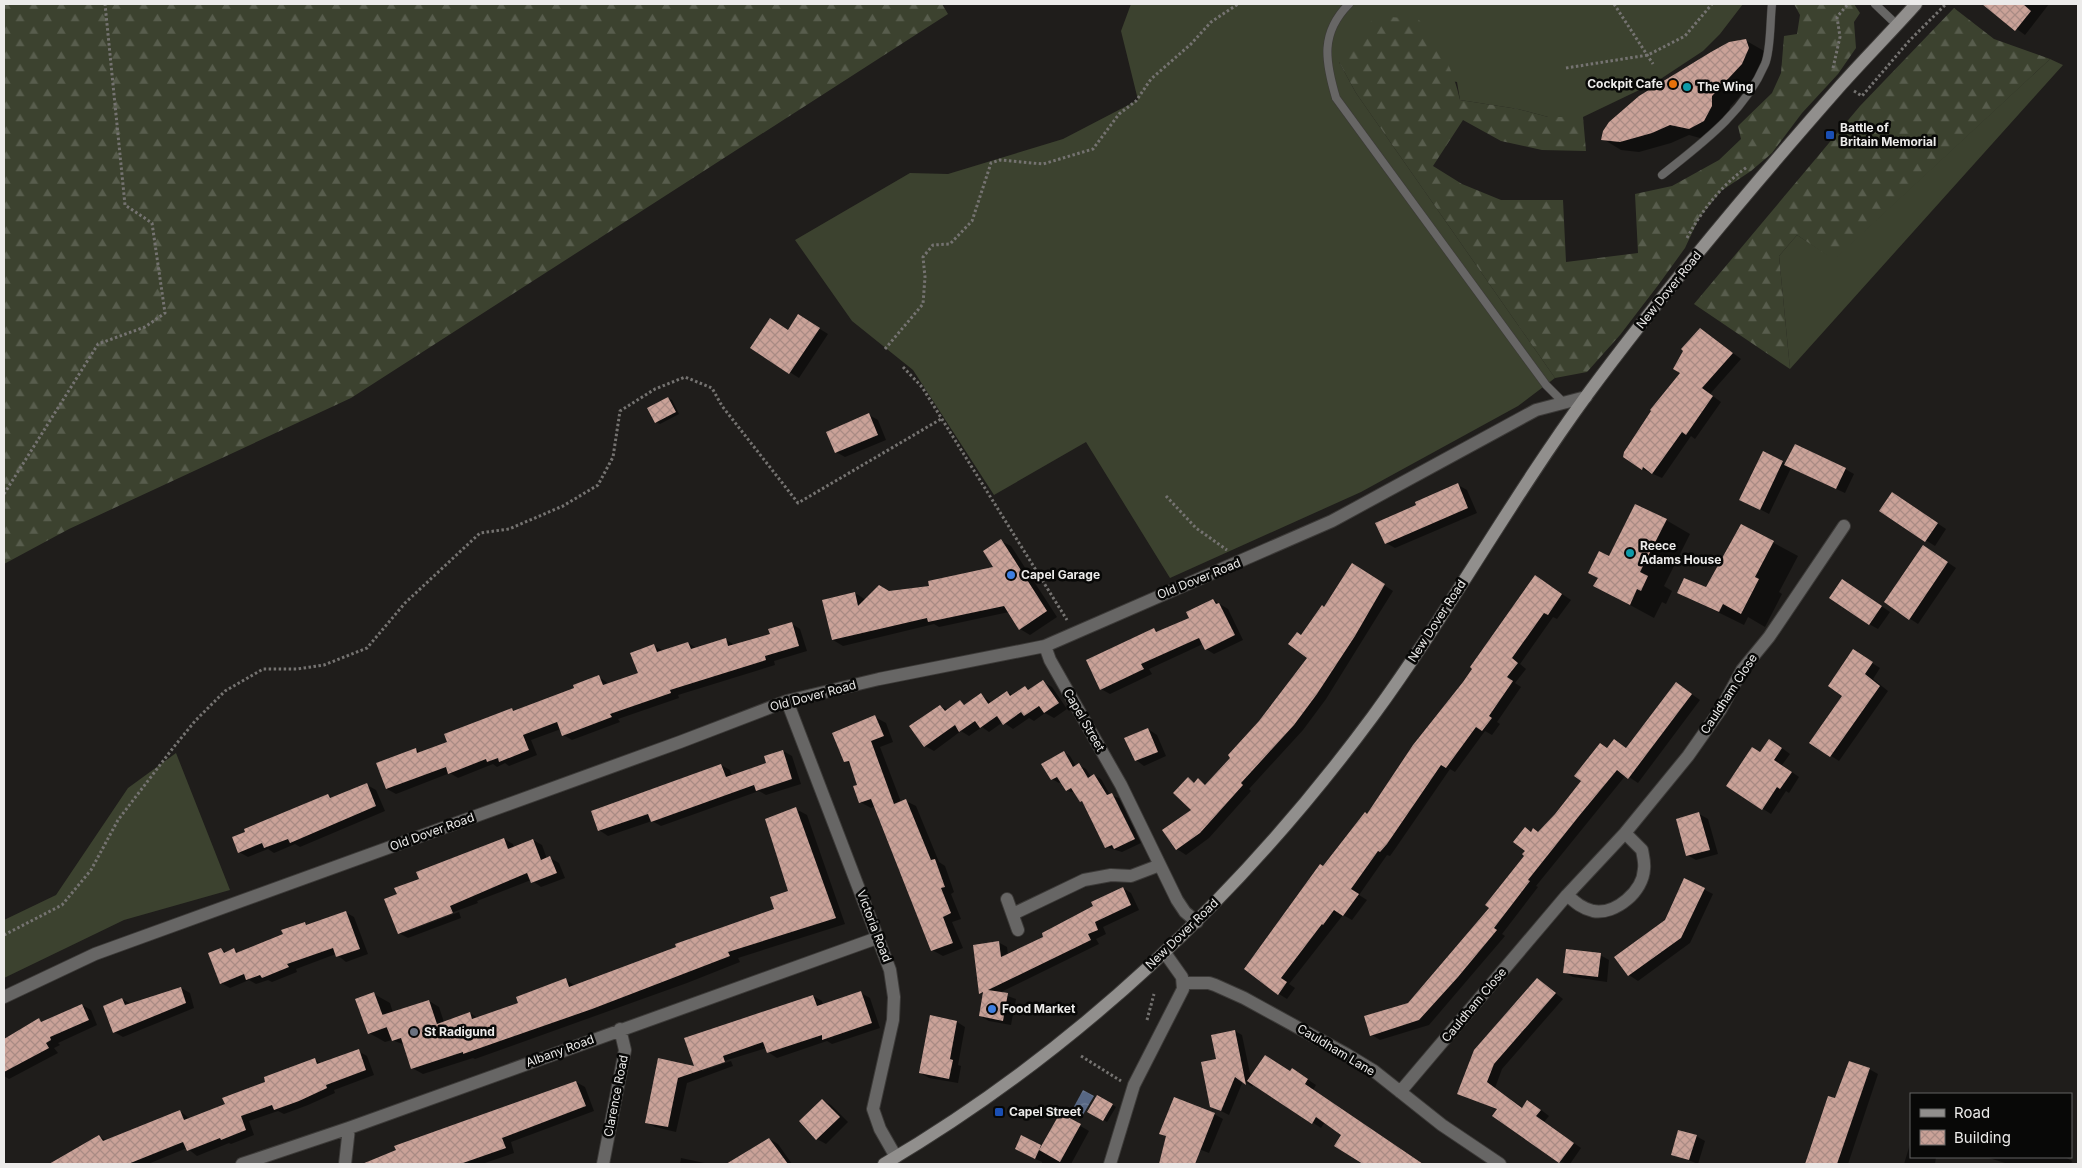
<svg xmlns="http://www.w3.org/2000/svg" width="2082" height="1168" font-family="Inter,sans-serif">
<style>
.grass{fill:#3c422f}
.forest{fill:url(#forest-firs)}
.water{fill:url(#water-waves)}
.shadow{fill:#0007}
.building{fill:url(#building-cross-hatch)}
.lines{fill:none;stroke-linecap:round;stroke-linejoin:round}
.service-casing{stroke:#3c3a38;stroke-width:9}
.minor-casing{stroke:#3c3a38;stroke-width:14}
.secondary-casing{stroke:#3c3a38;stroke-width:14}
.path{stroke:#757371;stroke-width:3;stroke-dasharray:2.5 2.5;stroke-linecap:butt}
.service{stroke:#676665;stroke-width:8}
.minor{stroke:#676665;stroke-width:12}
.secondary{stroke:#918f8d;stroke-width:12}
.food-dot{fill:#e8710a;stroke:#080807;stroke-width:2}
.culture-dot{fill:#0f9aa8;stroke:#080807;stroke-width:2}
.transit-dot{fill:#1a4fb4;stroke:#080807;stroke-width:2}
.shop-dot{fill:#3f7fe0;stroke:#080807;stroke-width:2}
.worship-dot{fill:#6b7280;stroke:#080807;stroke-width:2}
.labels{text-anchor:middle;stroke-width:5;stroke-linejoin:round;paint-order:stroke}
.poi-label{font-size:12px;font-weight:bold;fill:#ecebea;stroke:#080807;text-anchor:start}
.street-label{font-size:12px;fill:#ecebea;stroke:#080807}
</style>
<defs>
<pattern id="forest-firs" width="22" height="20" patternUnits="userSpaceOnUse" patternTransform="scale(1.25)"><rect width="22" height="20" fill="#3c422f"/><path d="M5 1l3.5 6h-7zM16 11l3.5 6h-7z" fill="#585d4d"/></pattern>
<pattern id="water-waves" width="16" height="10" patternUnits="userSpaceOnUse" patternTransform="scale(1.25)"><rect width="16" height="10" fill="#576784"/><path d="M0 5q4-4 8 0t8 0" fill="none" stroke="#6f7d96"/></pattern>
<pattern id="building-cross-hatch" width="8" height="8" patternUnits="userSpaceOnUse" patternTransform="scale(1.25)"><rect width="8" height="8" fill="#caa298"/><path d="M0 0l8 8M0 8l8-8" fill="none" stroke="#a98b84"/></pattern>
</defs>
<rect width="100%" height="100%" fill="#1f1d1b"/>
<path class="grass" d="M1131,4H1743L1720,34L1703,51L1656,82L1583,117H1548L1518,109L1460,100L1457,82L1339,62L1356,93L1555,378L1518,406L1361,492L1170,578L1086,442L994,495L913,370L852,321L795,240L910,173L948,174L1063,139L1136,101L1138,100L1121,31Z
M2050,59L2063,65L1790,369L1779,256L1797,235L1834,259Z
M176,753L230,890L124,920L4,978V920L56,895L128,788Z"/>
<path class="forest" d="M4,4H942L948,14L351,398L69,529L4,564Z
M1794,4H1854L1860,13L1854,22L1856,48L1838,74L1802,113L1772,153L1751,171L1721,191L1699,218L1685,248L1659,284L1620,335L1587,372L1555,378L1356,93L1339,62L1349,46L1376,16L1418,19C1439,41 1454,71 1460,100L1518,109L1548,117H1583L1586,151L1542,150L1501,141L1463,120L1433,166L1462,184L1501,200H1563L1566,262L1638,253L1635,194L1672,186L1719,160L1741,139L1738,126L1772,93L1781,73L1784,36L1797,34L1800,15Z
M1954,8L1994,39L2050,59L1834,260L1797,235L1779,256L1790,369L1694,304L1860,106Z"/>
<path class="water" d="M1083,1090L1094,1096L1081,1118L1071,1112Z"/>
<path class="shadow" d="M1999,4H2049L2025,35L1993,11Z
M1745,40L1764,51L1767,59L1760,74L1730,107L1727,125L1716,136L1700,138L1689,135L1671,143L1639,152L1621,150L1603,139Z
M807,321L828,334L799,378L752,348Z
M1701,329L1741,359L1710,394L1721,402L1695,439L1691,436L1662,478L1642,469L1625,456L1682,372Z
M668,398L672,400L679,414L660,424L656,422Z
M869,415L878,420L886,440L845,457L836,452Z
M1763,453L1786,464L1845,469L1854,474L1845,493L1791,468L1769,514L1750,504Z
M1458,485L1467,490L1477,513L1395,548L1386,543L1418,506Z
M1901,499L1946,529L1935,546L1880,511Z
M1666,520L1690,534L1664,586L1672,591L1666,604L1662,602L1654,618L1595,586L1610,558Z
M1742,526L1798,556L1779,592L1782,594L1765,627L1748,617L1744,625L1679,593L1706,589Z
M1001,541L1011,546L1057,617L1030,635L1020,629L1009,612L939,627L934,624L843,646L833,640L855,593L866,600L890,593L930,587L995,568Z
M1932,552L1956,568L1918,624L1909,618Z
M1361,570L1393,591L1326,699L1303,730L1249,789L1251,791L1209,838L1186,855L1177,849L1164,831L1193,810L1188,779L1195,783L1198,780L1207,785L1232,757L1309,658L1301,636Z
M1843,580L1890,612L1878,629L1869,624Z
M1544,582L1571,600L1557,619L1553,617L1520,664L1526,669L1515,683L1521,687L1497,722L1500,724L1492,735L1485,731L1455,772L1450,769L1395,849L1390,856L1387,855L1359,895L1367,900L1352,920L1343,915L1289,984L1295,988L1287,999L1279,994L1245,969L1368,815Z
M1213,600L1228,609L1243,640L1214,654L1206,649L1203,644L1149,669L1152,674L1110,694L1101,689L1154,629L1159,632L1190,618Z
M792,624L800,629L807,651L774,661L775,665L678,695L679,698L618,719L620,722L572,740L563,735L561,729L531,740L537,755L509,766L505,763L497,767L493,764L458,778L450,773L396,794L387,789L416,749L421,753L448,743L512,709L516,711L576,689L599,677L609,684L639,674L654,646L664,651L688,643L698,649L726,640L735,645L771,635Z
M1853,651L1880,668L1873,679L1888,691L1839,761L1811,743L1844,695Z
M1043,682L1052,687L1067,709L1054,718L1045,713L1034,721L1029,718L1013,729L1003,722L989,732L982,727L969,736L961,731L934,751L925,746L940,706L948,710L960,702L966,705L981,695L992,703L1007,692L1012,695L1025,687L1031,690Z
M1676,683L1700,700L1638,783L1626,775L1536,886L1538,887L1502,934L1505,936L1429,1025L1380,1040L1372,1035L1409,1004L1491,908L1525,855L1526,829L1539,833L1608,749H1627Z
M875,717L886,723L893,742L880,747L901,802L906,801L916,806L939,862L945,866L954,892L951,894L961,919L952,922L963,948L943,956L932,950L876,806L871,808L860,802L859,785L852,765L845,761Z
M1148,729L1157,735L1166,756L1144,766L1136,760Z
M1778,745L1790,754L1782,765L1799,777L1789,793L1786,791L1771,814L1727,786L1761,753Z
M783,751L792,756L801,784L766,795L759,791L661,826L652,821L608,836L599,830L721,765L730,770L732,776L768,764Z
M1064,752L1070,756L1076,766L1079,765L1086,769L1091,777L1094,775L1101,779L1110,795L1119,798L1141,843L1122,852L1106,847L1085,804L1076,793L1068,791L1077,786L1068,788V791L1061,782L1059,783L1052,779Z
M367,785L376,790L385,811L300,847L295,844L274,853L268,849L248,857L239,852L328,795L333,798Z
M796,809L807,815L845,924L738,958L740,962L687,983L475,1059L473,1058L423,1074L412,1068L405,1045L392,1040L385,1042L369,1033L374,994L390,1003L393,1013L429,1001L439,1007L444,1022L470,1013L478,1018L520,1003L566,980L576,986L776,910L790,892Z
M1699,814L1708,819L1718,854L1696,860L1687,855Z
M504,839L513,844L514,848L533,840L542,845L547,859L550,858L559,863L565,878L541,887L531,880L477,901L478,903L403,931V933L459,912L461,918L408,938L399,933L398,895L421,880Z
M1685,880L1713,894L1690,943L1638,981L1629,975L1616,957L1666,921Z
M1123,888L1131,893L1139,910L1103,927L1106,934L1096,939L1099,944L999,993L1016,999L1011,1025L989,1021L980,1016L984,995L981,993L998,942L1007,947L1008,955L1045,937Z
M345,912L354,917L368,954L346,962L336,954L296,969L297,972L272,982L268,980L256,984L249,980L230,988L221,983V949L227,953L234,950L240,953L284,935L305,923L309,926Z
M1600,955L1609,960L1607,982L1573,977L1564,972Z
M1537,979L1563,999L1502,1069L1495,1088L1523,1108L1528,1101L1536,1106L1549,1116L1544,1122L1581,1148L1570,1164L1560,1162L1494,1116L1498,1110L1459,1093Z
M181,988L190,993L194,1008L123,1037L114,1032L122,999L131,1004Z
M861,993L870,998L880,1028L832,1044L827,1041L777,1058L768,1052L766,1048L702,1068V1071L731,1061L733,1066L687,1083L676,1132L655,1127L646,1122L659,1060L696,1068L813,996L822,1001L823,1005Z
M82,1005L91,1010L97,1025L58,1043L60,1045L54,1048L58,1053L9,1079L4,1076V1039L39,1020L43,1022Z
M957,1022L965,1027L958,1065L961,1066L958,1083L929,1078L920,1073Z
M1235,1031L1242,1035L1251,1078L1290,1072L1301,1075L1316,1085L1313,1090L1422,1164H1364L1336,1145L1343,1134L1325,1122L1321,1128L1252,1082L1253,1087L1243,1081L1229,1115L1211,1106L1218,1060Z
M358,1051L367,1056L374,1075L334,1090L335,1093L308,1105L284,1114L278,1111L249,1121L254,1135L231,1144L229,1143L197,1156L187,1148L148,1164H65L99,1136L107,1141L180,1111L190,1119L226,1105L315,1060L322,1064Z
M1869,1069L1878,1074L1848,1164H1807L1829,1097L1836,1100Z
M576,1082L585,1087L594,1111L511,1142L514,1153L482,1164H449L448,1162L443,1164H389L386,1155Z
M1098,1096L1116,1107L1107,1122L1089,1111Z
M822,1100L831,1105L848,1122L826,1144L817,1139Z
M1060,1114L1089,1131L1071,1164H1042V1162L1025,1154L1022,1137L1042,1147Z
M1214,1114L1223,1119L1209,1153L1183,1143L1194,1164H1160L1168,1137Z
M1696,1136L1705,1141L1698,1164L1673,1154Z
M769,1139L778,1144L792,1164H748L743,1155Z
M1911,1141V1157H1936L1935,1164H1904Z
M1986,1157H2065L2072,1161L2071,1164H2008Z
M681,1158L709,1164H680Z"/>
<path class="building" d="M1982,4H2023L2031,11L2015,31Z
M1746,39L1749,48L1742,64L1712,96V106L1704,121L1689,129L1670,125L1652,133L1620,142L1601,140L1603,131L1609,122L1639,96L1711,52L1729,42Z
M798,314L820,328L789,374L750,348L770,318L788,330Z
M1700,328L1733,353L1702,388L1713,396L1686,435L1682,432L1652,474L1643,467L1642,470L1623,457L1624,452L1651,411L1650,410L1680,373L1673,369L1683,351L1681,349Z
M668,397L676,412L655,423L647,408Z
M869,413L878,435L835,453L826,432Z
M1795,444L1846,468L1836,489L1784,465Z
M1763,451L1783,461L1760,510L1739,500Z
M1458,483L1468,508L1385,544L1375,523L1416,505L1415,502Z
M1892,492L1938,523L1925,542L1879,511Z
M1635,504L1667,519L1640,572L1648,576L1641,591L1637,589L1630,605L1593,586L1598,578L1588,573L1599,551L1609,556Z
M1741,524L1774,541L1755,577L1759,579L1741,614L1723,604L1719,612L1677,593L1684,578L1706,587Z
M1001,539L1047,611L1019,630L1004,606L928,622L927,618L832,640L822,600L855,592L858,606L879,585L889,591L929,586L928,581L993,567L983,551Z
M1923,545L1948,562L1909,620L1884,602Z
M1352,563L1385,584L1355,636L1317,694L1294,725L1241,783L1243,785L1200,833L1176,850L1162,830L1191,810L1173,793L1188,777L1194,783L1198,778L1205,785L1230,758L1228,755L1259,721L1307,658L1288,644L1297,632L1301,635L1322,605L1324,607Z
M1535,575L1562,594L1548,615L1544,613L1512,658L1518,663L1507,677L1513,681L1489,716L1492,718L1482,731L1476,727L1446,768L1441,765L1387,844L1380,852L1378,851L1351,889L1359,894L1343,916L1334,910L1323,925L1322,924L1281,978L1287,982L1278,995L1244,969L1320,864L1323,866L1365,812L1367,814L1413,745L1463,682L1472,669L1470,667Z
M1842,579L1882,606L1869,625L1829,598Z
M1213,599L1216,604L1219,603L1235,635L1205,650L1199,638L1141,664L1144,669L1100,690L1086,660L1154,628L1156,632L1189,618L1186,612Z
M792,622L799,646L765,656L766,660L670,690L671,693L610,714L612,717L562,736L557,722L523,735L529,750L499,762L498,758L487,762L486,759L448,774L446,767L386,789L376,763L416,748L417,753L447,742L444,734L512,708L513,711L574,688L573,685L599,675L603,685L638,673L630,653L654,644L657,652L688,642L691,649L726,638L728,646L770,634L768,629Z
M1853,649L1873,662L1865,674L1880,686L1830,757L1809,743L1842,696L1828,686Z
M1043,680L1059,703L1044,713L1039,706L1024,716L1021,712L1003,725L997,716L980,728L975,721L959,732L955,725L924,747L909,726L940,705L945,711L960,700L964,705L981,693L991,708L988,704L1007,691L1010,696L1025,686L1028,690Z
M1676,682L1692,694L1628,779L1617,770L1579,816L1528,880L1530,881L1494,928L1497,930L1458,977L1419,1020L1370,1036L1364,1016L1408,1003L1489,908L1485,905L1524,856L1522,854L1525,851L1513,842L1525,827L1531,832L1533,828L1538,832L1555,814L1581,781L1574,776L1600,743L1607,748L1614,739L1626,748Z
M875,715L884,736L871,741L894,804L906,799L931,860L935,859L945,887L941,888L951,913L943,917L953,943L931,951L871,799L859,803L853,786L857,785L849,761L844,762L832,733Z
M1148,728L1158,752L1135,761L1124,738Z
M1769,739L1782,748L1774,760L1792,772L1780,789L1777,787L1762,810L1726,786L1752,747L1760,752Z
M783,750L792,779L756,791L754,785L651,822L648,814L598,831L591,811L721,764L726,777L766,763L764,756Z
M1064,751L1073,767L1079,763L1088,778L1094,774L1107,795L1112,793L1135,839L1114,849L1112,845L1105,848L1082,801L1080,802L1071,788L1066,791L1057,777L1051,780L1041,764Z
M367,783L376,806L290,843L288,839L264,848L262,843L238,853L232,837L245,832L244,829L328,794L330,798Z
M796,807L836,918L728,952L730,956L592,1009L463,1054V1052L411,1069L401,1038L392,1041L382,1015L429,1000L437,1024L470,1012L472,1019L518,1003L516,997L566,978L569,987L676,947L675,944L774,909L770,897L788,891L765,819Z
M1699,812L1710,850L1686,856L1676,819Z
M504,838L508,849L533,839L541,860L550,856L557,873L531,883L527,873L501,884L450,906L453,913L398,934L384,899L397,894L394,888L419,879L416,872Z
M1684,878L1705,888L1681,938L1628,976L1614,957L1665,920Z
M1123,887L1131,905L1095,922L1098,930L1088,934L1091,940L988,990L1008,993L1003,1021L979,1016L983,992L979,994L973,945L999,941L1001,957L1043,937L1042,933L1093,906L1091,902Z
M346,911L360,949L336,957L333,948L287,964L289,967L262,978L260,975L246,980L244,974L220,984L208,953L221,948L224,953L234,948L236,953L283,934L281,930L305,922L306,925Z
M1566,949L1601,953L1598,977L1563,973Z
M1537,978L1556,993L1494,1064L1487,1082L1522,1108L1527,1100L1541,1110L1536,1116L1574,1143L1559,1163L1492,1116L1497,1109L1457,1094L1474,1050Z
M181,987L186,1003L113,1033L103,1006L122,998L125,1005Z
M861,991L872,1023L822,1040V1035L767,1053L763,1042L723,1056L725,1062L678,1078L668,1127L645,1123L658,1058L694,1066L684,1038L813,995L817,1006Z
M374,992L387,1027L368,1034L355,999Z
M82,1004L89,1020L50,1037L51,1040L46,1043L49,1048L4,1072V1039L39,1018L41,1022Z
M930,1015L957,1021L950,1059L953,1060L949,1079L919,1073Z
M1235,1030L1246,1085L1235,1077L1221,1111L1210,1107L1201,1062L1216,1059L1211,1035Z
M359,1049L366,1070L326,1085L327,1088L299,1101L274,1110L272,1105L241,1116L246,1130L221,1140L220,1138L187,1151L183,1142L128,1164H49L99,1135L103,1141L180,1110L184,1120L225,1104L222,1098L265,1082L264,1077L315,1058L317,1064Z
M1265,1055L1290,1071L1292,1068L1308,1079L1305,1084L1423,1164H1363L1334,1146L1341,1135L1316,1117L1312,1124L1247,1081Z
M1849,1061L1870,1068L1837,1164H1805L1828,1096L1835,1098Z
M576,1081L586,1106L502,1138L506,1148L460,1164H362L396,1150L394,1146Z
M1097,1095L1113,1104L1103,1121L1087,1112Z
M1174,1097L1215,1113L1195,1164H1159L1166,1136L1159,1134Z
M822,1099L840,1117L816,1140L799,1121Z
M1060,1113L1081,1124L1060,1162L1039,1150L1035,1159L1015,1149L1021,1135L1041,1145L1039,1150Z
M1678,1130L1697,1135L1689,1160L1671,1155Z
M769,1138L788,1164H726Z"/>
<g class="lines">
<defs>
<path id="service" d="M1349,4C1320,33 1325,61 1336,98L1546,385L1564,403
M1875,4L1897,25
M1662,175C1702,143 1744,113 1765,64C1771,50 1770,20 1772,4"/>
<path id="minor" d="M1045,646L1050,660L1121,785L1177,900L1185,912L1197,922
M787,701L890,970L894,997L893,1020L873,1109L880,1129L896,1157
M1567,895C1575,902 1581,908 1593,911C1616,915 1643,891 1644,869C1645,863 1643,856 1642,850L1625,833
M1007,899L1018,930
M1013,914L1084,880L1111,875L1131,876L1160,865
M1184,983H1209L1215,985L1244,998L1346,1054L1374,1071L1442,1125L1500,1164
M4,997L95,954L680,742L787,701L879,679L1045,646L1332,521L1536,410L1586,397
M1400,1092L1567,895L1625,833L1688,756L1721,709L1742,670L1769,637L1844,526
M242,1164L349,1128L877,938
M345,1164L349,1128
M603,1164L625,1050L620,1029
M1110,1164L1134,1085L1183,989L1182,977L1165,953"/>
<path id="secondary" d="M884,1164C1076,1051 1241,895 1373,716C1449,612 1511,499 1587,395C1666,288 1753,185 1841,85C1866,57 1892,31 1916,4"/>
</defs>
<use href="#service" class="service-casing"/>
<use href="#minor" class="minor-casing"/>
<use href="#secondary" class="secondary-casing"/>
<path class="path" d="M1614,4L1653,64
M1566,68L1648,55L1685,36L1712,4
M1833,68L1840,37L1837,17L1848,4
M1854,91L1862,96L1909,41L1946,4
M1687,238C1702,210 1721,186 1747,167
M885,349L923,304L925,277L923,257L933,245L950,244L972,221L991,163L1000,160L1043,164L1093,149L1119,114L1136,101L1151,79L1191,44L1211,22L1238,4
M903,367L922,387L1067,620
M4,494L98,344L145,327L165,313L152,223L125,205L105,4
M1166,496L1196,528L1227,550
M4,935L62,905L91,870L118,820L173,748L195,721L225,691L263,669H297L324,665L367,648L405,603L480,533L509,529L563,506L598,485L613,457L620,411L655,389L685,377L712,388L722,406L798,503L941,419
M1147,1020L1154,994
M1081,1056L1121,1081"/>
<use href="#service" class="service"/>
<use href="#minor" class="minor"/>
<use href="#secondary" class="secondary"/>
</g>
<circle class="food-dot" cx="1673" cy="84" r="5"/>
<g class="culture-dot">
<circle cx="1687" cy="87" r="5"/>
<circle cx="1630" cy="553" r="5"/>
</g>
<g class="transit-dot">
<rect x="1825" y="130" width="10" height="10" rx="2.5"/>
<rect x="994" y="1107" width="10" height="10" rx="2.5"/>
</g>
<g class="shop-dot">
<circle cx="1011" cy="575" r="5"/>
<circle cx="992" cy="1009" r="5"/>
</g>
<circle class="worship-dot" cx="414" cy="1032" r="5"/>
<g class="labels">
<g class="poi-label">
<text x="1663" y="88" text-anchor="end">Cockpit Cafe</text>
<text x="1697" y="91">The Wing</text>
<text x="1840" y="132">Battle of<tspan x="1840" dy="14">Britain Memorial</tspan></text>
<text x="1640" y="550">Reece<tspan x="1640" dy="14">Adams House</tspan></text>
<text x="1021" y="579">Capel Garage</text>
<text x="1002" y="1013">Food Market</text>
<text x="424" y="1036">St Radigund</text>
<text x="1009" y="1116">Capel Street</text>
</g>
<g class="street-label">
<text transform="translate(1669 290) rotate(-51)" y="4">New Dover Road</text>
<text transform="translate(1199 579) rotate(-22)" y="4">Old Dover Road</text>
<text transform="translate(1437 621) rotate(-57)" y="4">New Dover Road</text>
<text transform="translate(1729 694) rotate(-57)" y="4">Cauldham Close</text>
<text transform="translate(813 696) rotate(-15)" y="4">Old Dover Road</text>
<text transform="translate(1084 720) rotate(60)" y="4">Capel Street</text>
<text transform="translate(432 832) rotate(-20)" y="4">Old Dover Road</text>
<text transform="translate(874 926) rotate(69)" y="4">Victoria Road</text>
<text transform="translate(1182 934) rotate(-44)" y="4">New Dover Road</text>
<text transform="translate(1474 1005) rotate(-50)" y="4">Cauldham Close</text>
<text transform="translate(1336 1050) rotate(31)" y="4">Cauldham Lane</text>
<text transform="translate(560 1051) rotate(-20)" y="4">Albany Road</text>
<text transform="translate(616 1096) rotate(-79)" y="4">Clarence Road</text>
</g>
</g>
<rect width="2082" height="1168" fill="none" stroke="#ecebea" stroke-width="10"/>
<rect x="1910" y="1093" width="162" height="65" fill="#080807" stroke="#636362"/>
<rect x="1920" y="1109" width="25" height="8" fill="#918f8d" stroke="#636362"/>
<text x="1954" y="1118" font-size="15" fill="#ecebea">Road</text>
<rect x="1920" y="1130" width="25" height="15" fill="url(#building-cross-hatch)" stroke="#636362"/>
<text x="1954" y="1143" font-size="15" fill="#ecebea">Building</text>
</svg>
